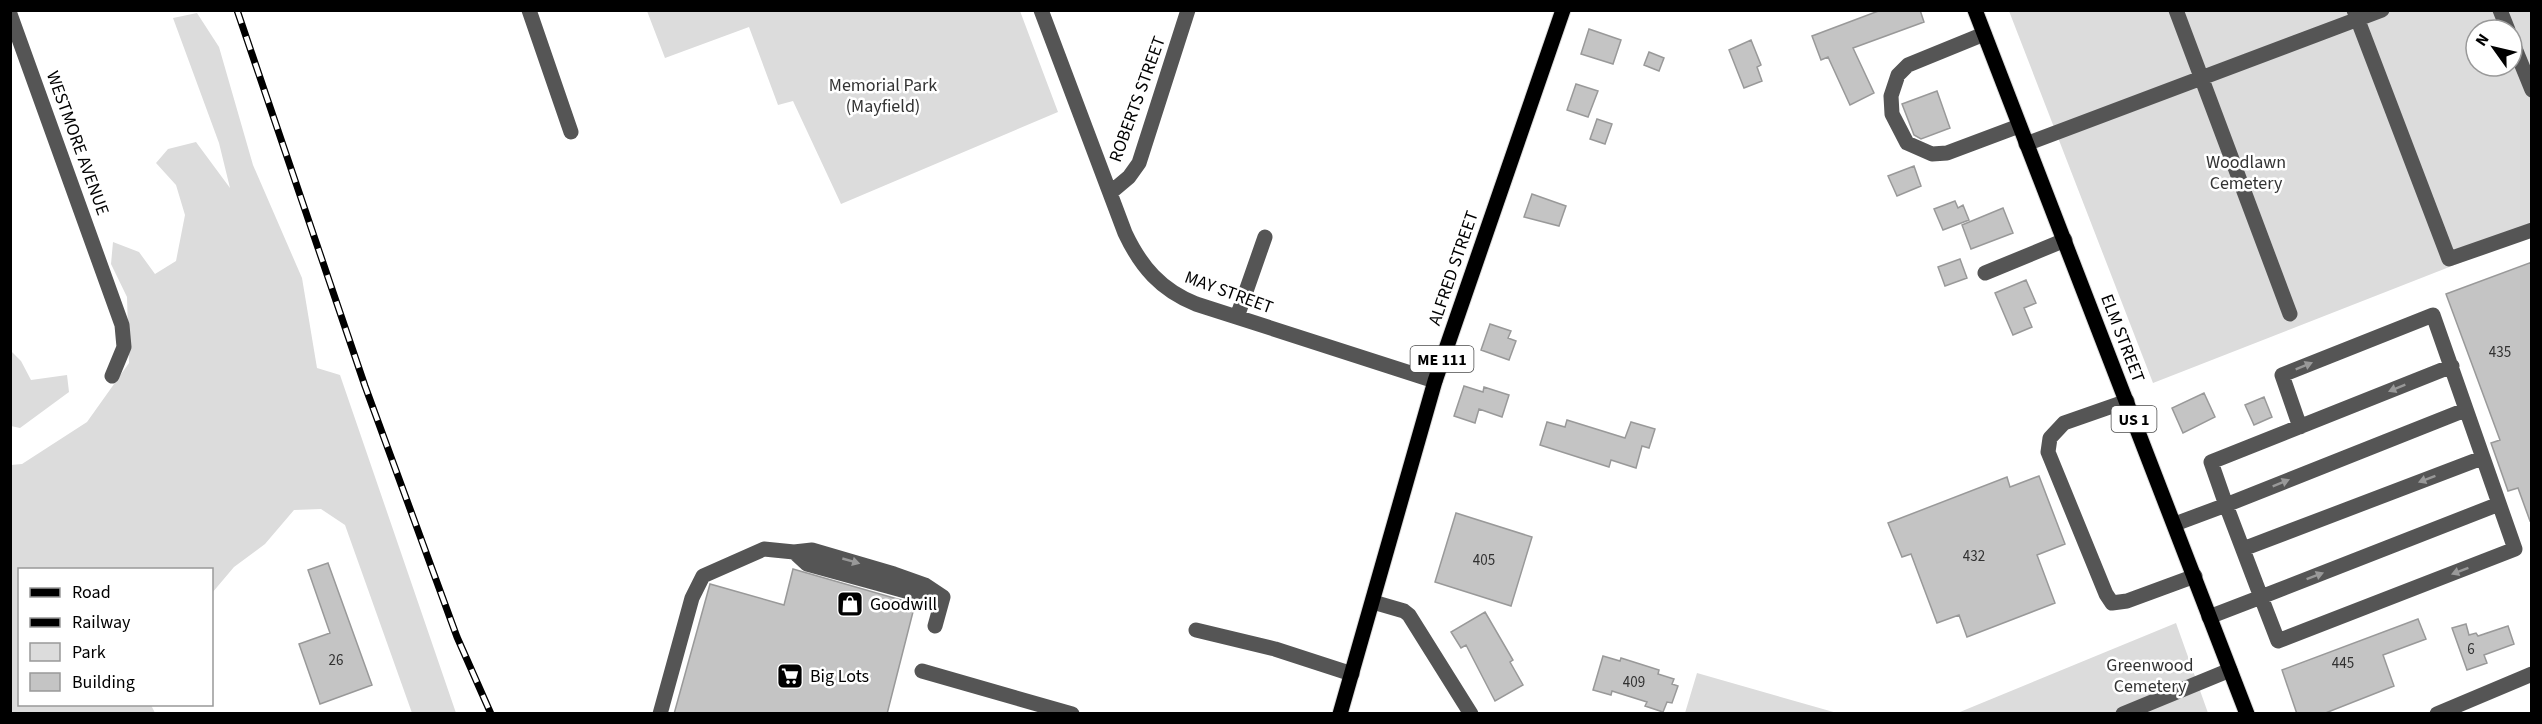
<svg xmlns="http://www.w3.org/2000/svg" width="2542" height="724" font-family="'Source Sans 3',sans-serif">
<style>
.green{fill:#dcdcdc;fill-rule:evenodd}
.building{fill:#c4c4c4;stroke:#999;stroke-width:1.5}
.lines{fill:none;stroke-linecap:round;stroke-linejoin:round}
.major-casing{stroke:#dbdbdb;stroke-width:17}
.minor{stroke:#555;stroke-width:15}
.major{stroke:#000;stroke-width:15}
.rail-casing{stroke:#000;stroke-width:7}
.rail{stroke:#fff;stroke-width:4.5;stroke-dasharray:14;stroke-linecap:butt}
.oneway{fill:#999}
.labels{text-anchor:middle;stroke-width:5;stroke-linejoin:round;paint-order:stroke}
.number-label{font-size:15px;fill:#313131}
.shield{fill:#fff;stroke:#4c4c4c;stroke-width:1.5}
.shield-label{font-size:16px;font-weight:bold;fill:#000}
.park-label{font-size:18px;fill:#333;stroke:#fff}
.street-label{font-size:18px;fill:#000;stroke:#fff}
.poi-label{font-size:18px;fill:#000;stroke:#fff;text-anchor:start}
</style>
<rect width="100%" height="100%" fill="#fff"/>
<path class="green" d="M647,11H1020L1058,112L841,204L793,101L778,105L749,27L665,58Z
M2009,11H2531V235L2153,383ZM2476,30H2512V66H2476Z
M197,13L219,47L253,165L302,278L317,368L340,375L456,713H412L345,525L321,509L294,510L265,544L234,567L212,593V570H20V704L151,705L155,713L11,714V465L22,464L87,422L129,363L127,297L111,264L113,242L139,252L155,274L176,261L185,215L176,185L156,163L168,149L196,142L230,188L219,143L173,18Z
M11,351L21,361L31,380L67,375L69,392L20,428L11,426Z
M2176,623L2208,713L1955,714Z
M1697,673L1837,713H1685Z"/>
<path class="building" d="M1881,10H1920L1924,22L1853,48L1874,93L1850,105L1828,57L1821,60L1812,36Z
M1589,29L1621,40L1613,64L1581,54Z
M1751,40L1761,65L1757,67L1762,81L1744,88L1729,50Z
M1649,52L1664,58L1659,71L1644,65Z
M1576,84L1598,91L1588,117L1567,110Z
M1937,91L1950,128L1921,139L1914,135L1902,104Z
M1597,119L1612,124L1605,144L1590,139Z
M1914,166L1921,186L1897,196L1888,176Z
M1532,194L1566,206L1559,226L1524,217Z
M1955,201L1958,208L1963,205L1969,220L1943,230L1934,209Z
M2003,208L2013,233L1971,249L1962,225Z
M1960,259L1967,278L1945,286L1938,267Z
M2532,262V520L2530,521L2518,488L2508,491L2491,443L2500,440L2446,294Z
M2026,280L2036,303L2024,308L2032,327L2013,335L1995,293Z
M1490,324L1511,331L1508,338L1516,341L1509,360L1481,350Z
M1464,386L1483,392L1484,387L1509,395L1502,417L1479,409L1475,423L1454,416Z
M2204,393L2215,417L2183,433L2172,408Z
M2264,397L2272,417L2254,425L2245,405Z
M1567,420L1625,438L1631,422L1655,429L1649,448L1642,446L1636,468L1611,460L1609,467L1540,445L1547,422L1565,427Z
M2039,476L2065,544L2037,555L2055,603L1967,637L1959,615L1937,623L1911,554L1902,557L1888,523L2007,477L2010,487Z
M1456,513L1532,537L1511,606L1435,582Z
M328,563L372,685L320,704L299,644L330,633L308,570Z
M793,569L915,604L887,714H674L710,584L784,605Z
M1485,612L1513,660L1510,662L1523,685L1495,701L1466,645L1461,648L1451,632Z
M2418,619L2426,639L2383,655L2394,686L2323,714H2297L2282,670Z
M2466,624L2469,635L2476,633L2478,636L2508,626L2514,644L2484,655L2487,663L2467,670L2452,628Z
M1603,656L1620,661L1621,658L1659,670L1658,674L1674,679L1672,684L1678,686L1672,703L1667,702L1663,712L1645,706L1647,702L1612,691L1611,695L1593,690Z"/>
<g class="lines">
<defs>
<path id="major" d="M1975,10L2247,714
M1340,714L1435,381L1563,10"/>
</defs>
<use href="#major" class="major-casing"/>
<path class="minor" d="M529,10L571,132
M1041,10L1125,233C1141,267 1161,290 1196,304L1435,381
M2176,10L2290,314
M2354,10L2449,259L2532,230
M2500,10L2508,30
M10,14L122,325L124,347L112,376
M1984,34L1908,65L1898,75L1891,96L1892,114L1907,143L1932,154L1947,153L2019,126
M2512,41L2532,90
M2026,144L2382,10
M1110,193L1129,177L1139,163L1188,10
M1985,273L2065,240
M1237,317L1265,237
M2452,366L2211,462L2226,505L2465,410
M2127,401L2064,423L2050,438L2048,452L2106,594L2112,603L2127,601L2195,576
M2300,427L2282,375L2433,315C2461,393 2488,471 2515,549L2278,641L2261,597L2499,504
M2175,524L2226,505L2261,597L2209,617
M2243,549L2482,458
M794,552L807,564L920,595L941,596
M1373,602L1404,611L1409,615L1471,714
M935,626L943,597
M1196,630L1275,649L1352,674
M922,671L1072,714
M660,714L692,598L703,576L764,549L794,552L812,550L894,574L925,585L943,597
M2123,714L2230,670
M2437,714L2532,674"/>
<use href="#major" class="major"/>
<defs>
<path id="rail" d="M237,10L365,386L457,637L491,714"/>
</defs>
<use href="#rail" class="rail-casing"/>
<use href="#rail" class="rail"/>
</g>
<defs><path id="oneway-solid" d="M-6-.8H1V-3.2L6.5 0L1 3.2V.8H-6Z" transform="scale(1.5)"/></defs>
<g class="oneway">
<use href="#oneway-solid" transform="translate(2304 366) rotate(-22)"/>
<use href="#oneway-solid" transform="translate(2397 388) rotate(158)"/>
<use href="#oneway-solid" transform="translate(2427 479) rotate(159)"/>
<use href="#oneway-solid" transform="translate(2281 483) rotate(-22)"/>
<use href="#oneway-solid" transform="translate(851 561) rotate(16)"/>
<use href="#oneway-solid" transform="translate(2460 571) rotate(159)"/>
<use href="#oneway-solid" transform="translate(2315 576) rotate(-21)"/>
</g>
<defs>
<symbol id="shop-square" viewBox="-11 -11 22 22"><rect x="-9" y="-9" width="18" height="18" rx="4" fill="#000" stroke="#fff"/><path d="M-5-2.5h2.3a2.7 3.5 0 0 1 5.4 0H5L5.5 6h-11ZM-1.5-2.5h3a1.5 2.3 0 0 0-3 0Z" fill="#fff"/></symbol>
<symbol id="supermarket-square" viewBox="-11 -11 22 22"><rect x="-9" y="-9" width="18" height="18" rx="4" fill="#000" stroke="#fff"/><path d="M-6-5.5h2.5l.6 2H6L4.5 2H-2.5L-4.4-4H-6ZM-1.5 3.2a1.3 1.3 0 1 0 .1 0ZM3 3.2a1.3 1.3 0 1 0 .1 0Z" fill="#fff"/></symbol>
</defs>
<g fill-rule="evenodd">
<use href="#shop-square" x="835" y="589" width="30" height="30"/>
<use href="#supermarket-square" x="775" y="661" width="30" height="30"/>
</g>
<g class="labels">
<g class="number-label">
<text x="2500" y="357">435</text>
<text x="1974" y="561">432</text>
<text x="1484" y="565">405</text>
<text x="2471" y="654">6</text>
<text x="336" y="665">26</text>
<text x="2343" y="668">445</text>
<text x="1634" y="687">409</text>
</g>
<g class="shield">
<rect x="1410.5" y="346" width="63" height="26" rx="4.5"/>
<rect x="2111.5" y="406" width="45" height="26" rx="4.5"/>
</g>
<g class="shield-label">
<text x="1442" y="365">ME 111</text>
<text x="2134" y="425">US 1</text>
</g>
<g class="park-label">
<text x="883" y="91">Memorial Park<tspan x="883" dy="21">(Mayfield)</tspan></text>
<text x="2246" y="168">Woodlawn<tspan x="2246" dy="21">Cemetery</tspan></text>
<text x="2150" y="671">Greenwood<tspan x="2150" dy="21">Cemetery</tspan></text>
</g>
<g class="street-label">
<text transform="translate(1137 99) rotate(-70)" y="6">ROBERTS STREET</text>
<text transform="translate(78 143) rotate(70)" y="6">WESTMORE AVENUE</text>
<text transform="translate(1453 268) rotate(-71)" y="6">ALFRED STREET</text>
<text transform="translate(1229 292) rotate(20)" y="6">MAY STREET</text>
<text transform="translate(2123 338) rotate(69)" y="6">ELM STREET</text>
</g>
<g class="poi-label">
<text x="870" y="610">Goodwill</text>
<text x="810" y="682">Big Lots</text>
</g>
</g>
<rect width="2542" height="724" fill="none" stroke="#000000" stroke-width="24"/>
<rect x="18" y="568" width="195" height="138" fill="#ffffff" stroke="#999999" stroke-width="1.5"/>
<rect x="30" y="588" width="30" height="9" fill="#000000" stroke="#999999" stroke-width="1.5"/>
<text x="72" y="598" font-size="18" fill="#000000">Road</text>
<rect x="30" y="618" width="30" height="9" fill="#000000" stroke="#999999" stroke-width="1.5"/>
<text x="72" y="628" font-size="18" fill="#000000">Railway</text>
<rect x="30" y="643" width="30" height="18" fill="#dcdcdc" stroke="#999999" stroke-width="1.5"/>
<text x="72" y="658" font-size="18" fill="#000000">Park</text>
<rect x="30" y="673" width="30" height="18" fill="#c4c4c4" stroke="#999999" stroke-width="1.5"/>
<text x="72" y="688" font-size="18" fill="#000000">Building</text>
<g transform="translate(2494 48) rotate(304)"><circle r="28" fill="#ffffff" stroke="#999999" stroke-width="1.5"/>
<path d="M0-4.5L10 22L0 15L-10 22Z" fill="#000000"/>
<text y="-9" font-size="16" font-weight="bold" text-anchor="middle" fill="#000000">N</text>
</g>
</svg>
